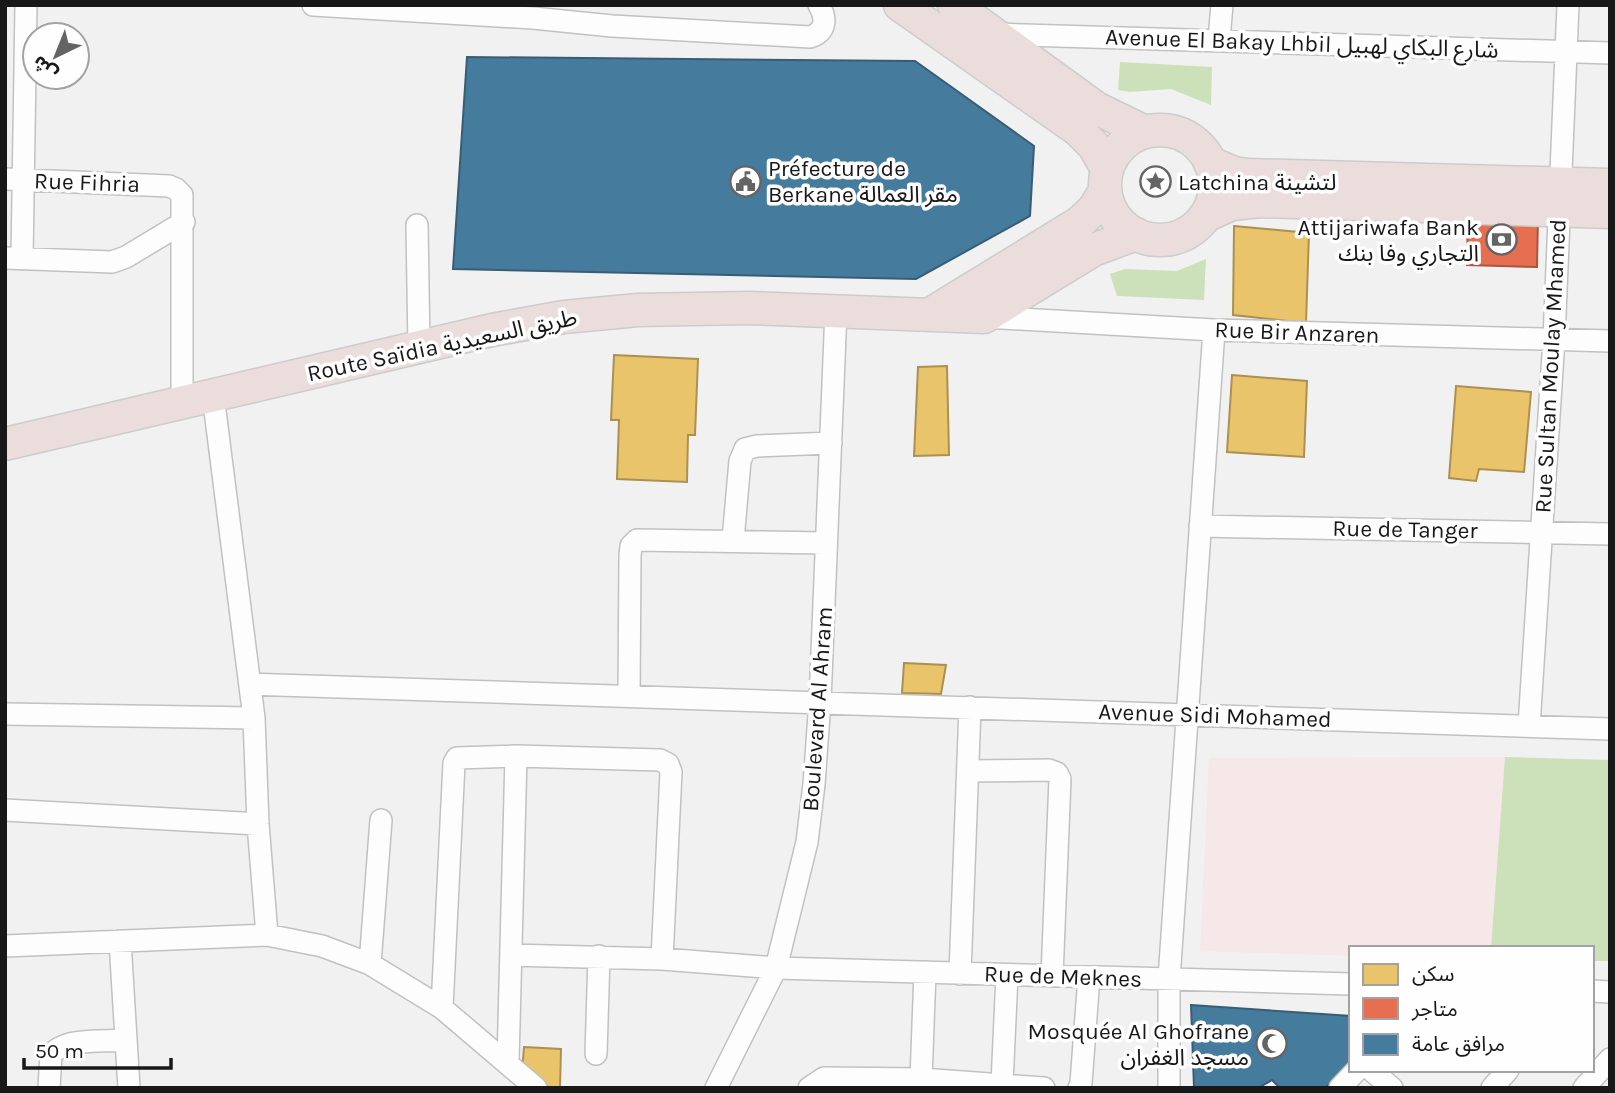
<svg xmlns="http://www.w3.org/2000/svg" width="1615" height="1093" font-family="Karla,'Noto Sans Arabic',sans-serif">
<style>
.education{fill:#f6e7e8}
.green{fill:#cce0ba}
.homes{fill:#e9c46a;stroke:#ab9052;stroke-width:2}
.shops{fill:#e76f51;stroke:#a95540;stroke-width:2}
.public{fill:#457b9d;stroke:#385d75;stroke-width:2}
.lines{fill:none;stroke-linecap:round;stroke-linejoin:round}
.minor-casing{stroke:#c2c1c2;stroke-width:24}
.highway-casing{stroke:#ccc;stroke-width:35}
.minor{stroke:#fdfdfd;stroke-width:21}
.highway{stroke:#eadddb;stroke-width:32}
.labels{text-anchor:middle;stroke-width:7;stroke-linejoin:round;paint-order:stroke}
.street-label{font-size:23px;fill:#191819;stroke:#fefeff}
.poi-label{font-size:23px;fill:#191819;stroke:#fefeff;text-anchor:start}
</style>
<rect width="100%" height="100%" fill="#f2f1f2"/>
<path class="education" d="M1505,757L1491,948H1351V956L1200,951L1209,758Z"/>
<path class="green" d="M1120,62L1212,67L1211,105L1171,89L1130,92L1118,90Z
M1206,259L1204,300L1117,296L1110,274L1125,269L1177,271Z
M1505,757L1610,760V961H1592V948H1491Z"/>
<path class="homes" d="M1234,226L1309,233L1306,323L1233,315Z
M614,355L698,359L695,435H688L687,482L617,479L619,420H611Z
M947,366L949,455L914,456L918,367Z
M1232,375L1307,381L1304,457L1227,452Z
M1456,386L1531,392L1524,472L1479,469L1476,481L1449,478Z
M904,663L946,665L941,694L902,693Z
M524,1047L561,1049L560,1088H541L522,1072Z"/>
<path class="shops" d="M1468,214L1538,216L1537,267L1467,265Z"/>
<path class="public" d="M467,57L915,61L1034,146L1030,216L916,279L453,269Z
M1191,1005L1351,1016V1060L1326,1088H1280L1272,1080L1258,1088H1194Z"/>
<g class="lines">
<defs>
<path id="minor" d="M313,5L533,18L612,26L810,37C826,32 827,19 819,5
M995,34L1610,53
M1219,39L1222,5
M5,179L169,186L176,189L182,195V403
M417,225L419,348
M5,258L112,262L126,257L184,222
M22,259L26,5
M984,317L1214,330L1610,341
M213,395L254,718L258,824L267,935
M1200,526L1610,534
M733,540L740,461L745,449L757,446L831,443
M250,684L1610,729
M629,696L630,556L631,546L637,540L826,543
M5,714L254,718
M1529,726L1554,339L1568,5
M968,771L1049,770L1057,773L1060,779L1052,976
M5,810L258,824
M120,941L129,1088
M5,946L267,935L322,946L370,964L442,1008L536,1088
M511,955L662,959L776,968L1351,984
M370,964L381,820
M960,974L970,707
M1592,991L1610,992
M442,1008L454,763L457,758L516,756L660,760L668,764L671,772L662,959
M596,1054L599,956
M508,1062L516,756
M1371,1070L1392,1088
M921,1079L925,972
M1002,1084L1007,975
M49,1088L51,1055C65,1037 103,1042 125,1040
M716,1088L776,968L807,842L814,784L820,701L836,311
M809,1088L824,1078L921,1079L1044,1088
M1079,1088L1081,1083L1089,977
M1169,1088V979L1214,330
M1340,1088L1357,1070
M1492,1088L1508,1070
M1584,1088L1610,1059"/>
<path id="highway" d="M900,5L1078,130L1094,146L1107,169
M954,5L1096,108L1145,132
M1105 185a55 55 0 1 1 110 0a55 55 0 1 1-110 0Z
M1210,163L1234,173L1248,175L1610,185
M1205,216L1232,204L1260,201L1610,212
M929,315L1079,223L1094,209L1105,191
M5,444L492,330L564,317L638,310L749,308L984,317L1093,250L1136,234"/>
</defs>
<use href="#minor" class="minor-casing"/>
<use href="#highway" class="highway-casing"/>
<use href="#minor" class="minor"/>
<use href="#highway" class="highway"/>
</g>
<defs>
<symbol id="civic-ring" viewBox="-11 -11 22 22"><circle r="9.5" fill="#fefeff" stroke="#656465" stroke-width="1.5"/><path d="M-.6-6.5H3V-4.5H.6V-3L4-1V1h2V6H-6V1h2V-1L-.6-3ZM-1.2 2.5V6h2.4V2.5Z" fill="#656465"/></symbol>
<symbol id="sight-ring" viewBox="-11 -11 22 22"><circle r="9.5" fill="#fefeff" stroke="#656465" stroke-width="1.5"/><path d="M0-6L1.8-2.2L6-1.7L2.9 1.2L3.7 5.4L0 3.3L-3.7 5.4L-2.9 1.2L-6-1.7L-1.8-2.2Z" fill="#656465"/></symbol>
<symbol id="bank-ring" viewBox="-11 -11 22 22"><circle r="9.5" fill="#fefeff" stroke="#656465" stroke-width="1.5"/><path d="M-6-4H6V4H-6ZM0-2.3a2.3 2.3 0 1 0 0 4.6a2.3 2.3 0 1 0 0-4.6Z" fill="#656465"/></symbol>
<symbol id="mosque-ring" viewBox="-11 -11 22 22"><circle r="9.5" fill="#fefeff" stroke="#656465" stroke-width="1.5"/><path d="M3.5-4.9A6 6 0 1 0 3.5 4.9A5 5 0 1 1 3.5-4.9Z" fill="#656465"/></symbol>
</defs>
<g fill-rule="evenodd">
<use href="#civic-ring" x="728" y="164" width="35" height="35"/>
<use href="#sight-ring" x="1138" y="164" width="35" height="35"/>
<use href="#bank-ring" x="1484" y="222" width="35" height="35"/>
<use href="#mosque-ring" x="1254" y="1026" width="35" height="35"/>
</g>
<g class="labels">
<g class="street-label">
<text transform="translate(1302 43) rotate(2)" y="8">Avenue El Bakay Lhbil شارع البكاي لهبيل</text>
<text transform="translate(87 182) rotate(2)" y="8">Rue Fihria</text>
<text transform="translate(1297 332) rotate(2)" y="8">Rue Bir Anzaren</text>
<text transform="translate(442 345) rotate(-12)" y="8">Route Saïdia طريق السعيدية</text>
<text transform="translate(1550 366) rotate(-87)" y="8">Rue Sultan Moulay Mhamed</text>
<text transform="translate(1405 529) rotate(1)" y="8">Rue de Tanger</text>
<text transform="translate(817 709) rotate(-86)" y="8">Boulevard Al Ahram</text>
<text transform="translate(1215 715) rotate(2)" y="8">Avenue Sidi Mohamed</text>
<text transform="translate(1063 976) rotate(2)" y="8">Rue de Meknes</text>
</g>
<g class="poi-label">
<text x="768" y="176">Préfecture de<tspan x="768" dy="26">Berkane مقر العمالة</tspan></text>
<text x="1178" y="190">Latchina لتشينة</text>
<text x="1479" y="235" text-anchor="end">Attijariwafa Bank<tspan x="1479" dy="26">التجاري وفا بنك</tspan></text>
<text x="1249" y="1039" text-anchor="end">Mosquée Al Ghofrane<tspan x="1249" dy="26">مسجد الغفران</tspan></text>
</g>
</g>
<rect width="1615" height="1093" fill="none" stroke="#191819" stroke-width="14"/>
<rect x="1349" y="946" width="245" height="126" fill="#fefeff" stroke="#a2a2a3" stroke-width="2"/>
<rect x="1363" y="964" width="35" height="21" fill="#e9c46a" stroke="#a2a2a3" stroke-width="2"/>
<text x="1412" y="981" font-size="21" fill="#191819">سكن</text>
<rect x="1363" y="998" width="35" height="21" fill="#e76f51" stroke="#a2a2a3" stroke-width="2"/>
<text x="1412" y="1016" font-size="21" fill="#191819">متاجر</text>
<rect x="1363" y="1034" width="35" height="21" fill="#457b9d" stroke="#a2a2a3" stroke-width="2"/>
<text x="1412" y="1051" font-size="21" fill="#191819">مرافق عامة</text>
<g transform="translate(56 56) rotate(223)"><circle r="33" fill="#fefeff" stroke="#a2a2a3" stroke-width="2"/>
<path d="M0-5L12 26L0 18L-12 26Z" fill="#656465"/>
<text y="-10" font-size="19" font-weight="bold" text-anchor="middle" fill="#191819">ش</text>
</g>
<path d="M24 1058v10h147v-10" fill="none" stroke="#191819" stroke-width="3.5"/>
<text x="35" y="1058" font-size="21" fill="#191819" stroke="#fefeff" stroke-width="5" paint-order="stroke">50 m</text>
</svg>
